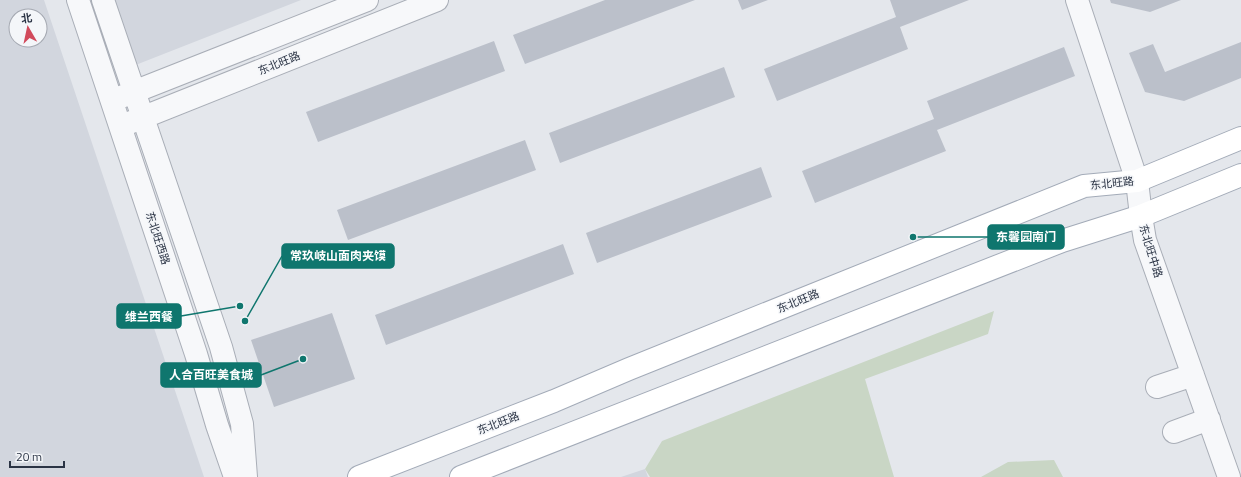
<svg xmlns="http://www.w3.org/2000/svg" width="1241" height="477" font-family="'Titillium Web','Noto Sans SC',sans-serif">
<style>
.built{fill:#d2d6de;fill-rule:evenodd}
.green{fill:#c9d6c5}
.building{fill:#bbc0ca}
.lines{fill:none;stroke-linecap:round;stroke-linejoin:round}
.minor-casing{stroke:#a9aeb7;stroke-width:24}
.major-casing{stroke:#a3abb8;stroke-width:24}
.minor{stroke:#f7f8fa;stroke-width:22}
.major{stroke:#fff;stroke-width:22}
.labels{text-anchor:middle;stroke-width:3;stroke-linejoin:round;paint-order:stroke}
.street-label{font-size:11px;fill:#2b3445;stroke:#f4f6f9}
.leader{fill:none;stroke:#0f766e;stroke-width:1.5}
.callout-dot{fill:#0f766e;stroke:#f4f6f9;stroke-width:1.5}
.callout{fill:#0f766e;stroke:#0f766e;stroke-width:1.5}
.callout-label{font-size:12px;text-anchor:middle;font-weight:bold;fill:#fff}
</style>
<rect width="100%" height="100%" fill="#e4e7ec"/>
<path class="built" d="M0,0H44L204,477H0ZM16,16H40V40H16Z
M111,0H301L133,66Z
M645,469L648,477H621Z"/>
<path class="green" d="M994,311L988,334L865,379L894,477H650L645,469L662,441Z
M1054,460L1063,477H981L1008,462Z"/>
<path class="building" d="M605,0H695L525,64L513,35Z
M738,0H768L742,10Z
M890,0H969L900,27L908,49L777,101L764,69L896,17Z
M1110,0H1181L1150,12L1111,3Z
M494,41L505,71L318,142L306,112Z
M1241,42V78L1184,101L1145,92L1129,53L1153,44L1165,72Z
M1064,47L1075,76L937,130L946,151L815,203L802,171L934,119L927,101Z
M724,67L735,97L560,163L549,133Z
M525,140L536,170L348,240L337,210Z
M761,167L772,197L597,263L586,233Z
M563,244L574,274L386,345L375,315Z
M332,313L355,379L274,407L251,340Z"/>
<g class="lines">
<defs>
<path id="minor" d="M78,0L196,354L217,425L235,477
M103,0L221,347L242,424L246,477
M1077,0L1137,181L1141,216L1145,240L1229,477
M121,97L367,0
M129,123L437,0
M1157,387L1193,375
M1174,432L1209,419"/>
<path id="major" d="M359,477L554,401L629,369L1084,186L1137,181L1241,138
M461,477L1062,241L1141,216L1241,175"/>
</defs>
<use href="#minor" class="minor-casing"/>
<use href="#major" class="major-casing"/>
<use href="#minor" class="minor"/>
<use href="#major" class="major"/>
</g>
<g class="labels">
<g class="street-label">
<text transform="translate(279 63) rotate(-22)" y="4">东北旺路</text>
<text transform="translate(1112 183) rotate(-6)" y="4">东北旺路</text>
<text transform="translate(158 238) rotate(72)" y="4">东北旺西路</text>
<text transform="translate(1151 251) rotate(73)" y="4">东北旺中路</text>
<text transform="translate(798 301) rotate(-22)" y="4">东北旺路</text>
<text transform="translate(498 423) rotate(-21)" y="4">东北旺路</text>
</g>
</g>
<path class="leader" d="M913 237L988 237M245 321L282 256M240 306L181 316M303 359L261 375"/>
<g class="callout-dot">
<circle cx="913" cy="237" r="4"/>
<circle cx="245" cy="321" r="4"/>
<circle cx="240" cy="306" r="4"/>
<circle cx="303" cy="359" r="4"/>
</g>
<g class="callout">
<rect x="988" y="225" width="76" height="24" rx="4"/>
<rect x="282" y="244" width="112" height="24" rx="4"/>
<rect x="117" y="304" width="64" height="24" rx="4"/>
<rect x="161" y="363" width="100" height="24" rx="4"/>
</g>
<g class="callout-label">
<text x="1026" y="241">东馨园南门</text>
<text x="338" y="260">常玖岐山面肉夹馍</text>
<text x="149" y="321">维兰西餐</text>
<text x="211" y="379">人合百旺美食城</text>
</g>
<g transform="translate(28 28) rotate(351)"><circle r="19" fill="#f4f6f9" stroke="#a4a8b1"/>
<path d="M0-3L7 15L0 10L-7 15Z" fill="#d1495b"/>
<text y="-6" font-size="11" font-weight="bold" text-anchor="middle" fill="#2b3445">北</text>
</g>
<path d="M10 461v6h54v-6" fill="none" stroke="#2b3445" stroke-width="2"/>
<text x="16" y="461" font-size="12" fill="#2b3445" stroke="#f4f6f9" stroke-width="3" paint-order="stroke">20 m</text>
</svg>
